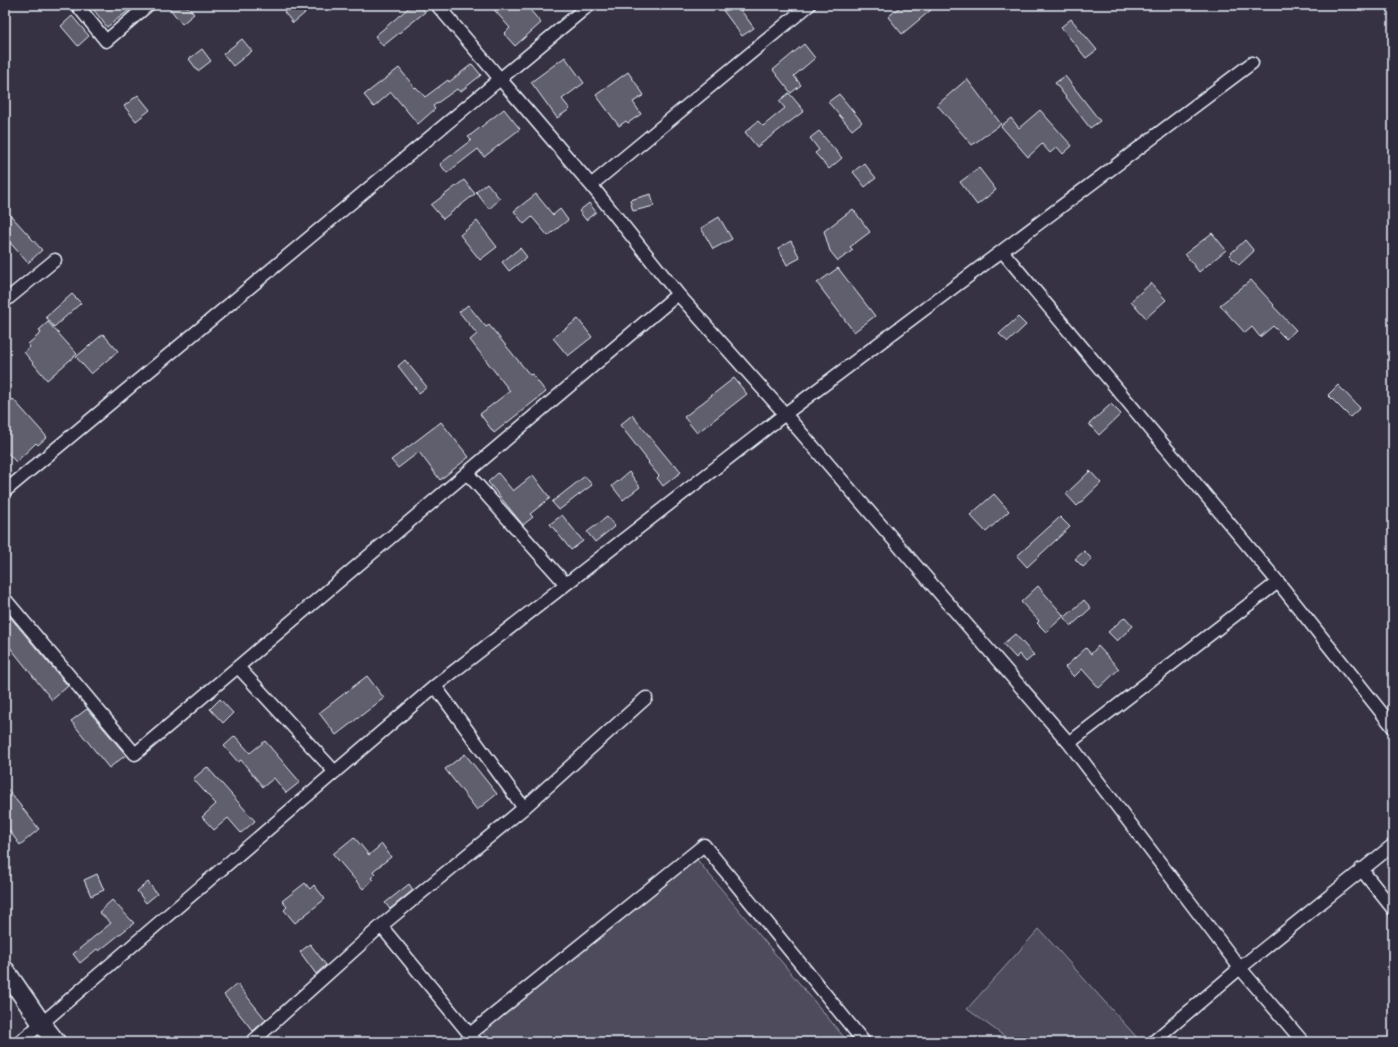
<svg xmlns="http://www.w3.org/2000/svg" width="1398" height="1047" font-family="Kalam,sans-serif">
<style>
.green{fill:#4d4b5c;stroke:#9a9eaa}
.building{fill:#605e6e;stroke:#e8f1f8}
.lines{fill:none;stroke-linecap:round;stroke-linejoin:round}
.minor-casing{stroke:#e8f1f8;stroke-width:15}
.secondary-casing{stroke:#e8f1f8;stroke-width:21}
.minor{stroke:#2f2a3d;stroke-width:12}
.secondary{stroke:#2f2a3d;stroke-width:18}
</style>
<rect width="100%" height="100%" fill="#363244"/>
<filter id="ink" filterUnits="userSpaceOnUse"><feTurbulence type="fractalNoise" baseFrequency=".025" numOctaves="2"/><feDisplacementMap in="SourceGraphic" scale="8" xChannelSelector="R" yChannelSelector="G"/><feConvolveMatrix kernelMatrix="1 2 1 2 8 2 1 2 1" color-interpolation-filters="sRGB"/></filter>
<g filter="url(#ink)">
<path class="green" d="M694,856L848,1042H491L481,1030Z
M1039,929L1141,1042H1012L967,1009Z"/>
<path class="building" d="M90,5H136L107,27Z
M167,5H186L194,14L182,24Z
M293,5H299L305,13L293,23L284,12Z
M412,5H420L425,12L383,46L375,36Z
M490,5H526L541,23L515,46L504,34L510,28Z
M719,5H737L754,28L742,36Z
M902,5H937L902,34L888,17Z
M72,16L89,36L78,46L61,26Z
M1071,19L1097,50L1086,58L1061,27Z
M242,39L252,51L233,66L223,54Z
M804,44L815,58L794,76L801,85L791,93L773,70Z
M202,49L211,61L198,71L189,59Z
M565,57L584,83L562,99L570,109L557,118L531,82Z
M472,64L481,75L460,92L457,89L433,106L435,109L418,124L391,92L374,107L364,95L399,68L415,88L416,87L425,97L448,80L449,82Z
M628,72L644,95L633,102L641,114L628,123L626,121L619,126L596,95Z
M1065,76L1100,121L1090,128L1055,83Z
M967,79L1001,124L972,145L937,105Z
M789,93L804,111L757,147L745,132L758,121L763,126L785,108L779,101Z
M839,94L862,122L852,130L828,102Z
M138,95L150,110L136,121L124,106Z
M504,109L520,129L484,157L478,149L447,173L440,164L471,140L468,137Z
M1040,110L1072,146L1063,154L1057,147L1050,153L1042,144L1028,157L1001,126L1011,118L1019,128Z
M819,131L842,158L829,169L815,153L819,150L810,138Z
M864,163L876,178L865,187L853,172Z
M979,168L996,190L977,205L960,182Z
M464,180L475,194L443,219L431,205Z
M487,183L500,199L489,209L476,192Z
M536,194L553,215L560,209L568,220L548,236L532,217L524,224L514,211Z
M651,194L654,206L633,211L630,200Z
M589,203L596,212L586,220L579,211Z
M5,209L42,250L28,263L5,237Z
M853,209L870,232L850,247L853,250L838,261L830,251L824,231Z
M719,217L732,239L713,249L701,228Z
M477,221L497,247L480,260L460,235Z
M1212,233L1226,250L1199,272L1185,254Z
M1245,240L1254,251L1239,265L1229,255Z
M791,241L800,258L787,265L778,248Z
M520,248L527,257L509,271L502,262Z
M838,268L875,316L854,332L817,283Z
M1251,280L1274,305L1273,306L1296,330L1286,339L1273,326L1260,337L1252,327L1245,333L1220,305Z
M1151,283L1166,300L1146,318L1131,301Z
M72,294L81,303L54,327L46,317Z
M468,305L486,327L489,325L530,375L532,374L546,392L494,433L480,414L510,391L470,340L477,334L459,312Z
M1018,317L1026,325L1008,342L999,334Z
M578,319L592,337L568,356L553,338Z
M48,322L77,354L47,380L24,352L30,347L28,344L41,333L39,330Z
M103,334L118,351L91,374L76,357Z
M405,360L427,387L419,393L398,366Z
M734,378L747,394L697,433L684,417Z
M1338,385L1360,408L1350,417L1328,395Z
M13,399L47,437L38,445L36,443L16,462L5,450V406Z
M1111,404L1121,414L1099,435L1089,424Z
M632,415L673,465L675,464L681,472L663,486L657,478L659,476L648,463L649,462L620,425Z
M441,422L469,457L440,480L419,452L398,468L391,460Z
M1090,471L1101,483L1077,506L1066,494Z
M629,472L640,487L623,500L612,486Z
M498,473L513,491L533,475L550,498L530,514L533,517L523,525L488,482Z
M585,476L592,485L559,510L552,502Z
M994,494L1009,511L986,532L970,515Z
M562,515L583,541L571,550L550,524Z
M607,517L615,526L595,542L587,532Z
M1060,517L1070,527L1027,567L1017,556Z
M1084,551L1092,559L1083,567L1075,559Z
M1038,586L1064,616L1046,632L1037,623L1039,621L1021,602Z
M1084,600L1091,608L1071,626L1064,618Z
M5,611L68,686L52,700L5,641Z
M1125,617L1133,626L1117,641L1108,632Z
M1015,634L1034,655L1026,662L1019,654L1016,658L1003,644Z
M1098,646L1119,669L1099,688L1082,669L1074,677L1065,667L1086,648L1091,654Z
M367,676L384,698L336,735L319,713Z
M220,699L233,713L223,723L210,709Z
M87,709L126,755L109,768L71,721Z
M235,736L250,753L265,741L300,782L286,793L274,778L263,787L241,760L238,762L224,746Z
M465,754L497,794L477,810L445,769Z
M207,767L255,821L241,833L228,818L214,830L202,817L216,804L193,779Z
M5,786L39,829L20,845L5,825Z
M354,837L369,855L382,844L391,857L373,871L375,874L371,878L373,880L363,889L333,854Z
M97,874L104,890L91,896L84,880Z
M148,882L157,894L146,903L137,891Z
M305,883L310,889L314,885L325,899L295,923L284,910L287,907L282,901Z
M409,884L413,890L390,909L385,903Z
M112,900L134,923L99,951L97,949L80,963L73,954L111,923L99,912Z
M310,944L326,965L316,974L300,952Z
M237,984L266,1020L253,1031L224,995Z"/>
<g class="lines">
<defs>
<path id="minor" d="M77,5L106,41L148,5
M437,5L591,185L678,294L785,414L1069,743L1240,968L1303,1042
M591,185L809,5
M1002,251L1278,582L1393,727
M5,301L55,260
M467,473L565,583
M5,491L589,5
M5,599L135,754L678,294
M238,667L335,772
M435,686L524,808
M1069,743L1278,582
M1361,869L1393,909
M381,926L476,1042
M470,1034L704,845L864,1042
M20,1042L435,686L785,414L1252,63
M252,1042L381,926L524,808L646,698
M1153,1042L1240,968L1393,845"/>
<path id="secondary" d="M5,970L42,1024L56,1042"/>
</defs>
<use href="#minor" class="minor-casing"/>
<use href="#secondary" class="secondary-casing"/>
<use href="#minor" class="minor"/>
<use href="#secondary" class="secondary"/>
</g>
</g>
<rect width="1398" height="1047" fill="none" stroke="#2f2a3d" stroke-width="20"/>
<rect x="10" y="10" width="1378" height="1027" fill="none" stroke="#e8f1f8" stroke-width="1.5" filter="url(#ink)"/>
</svg>
